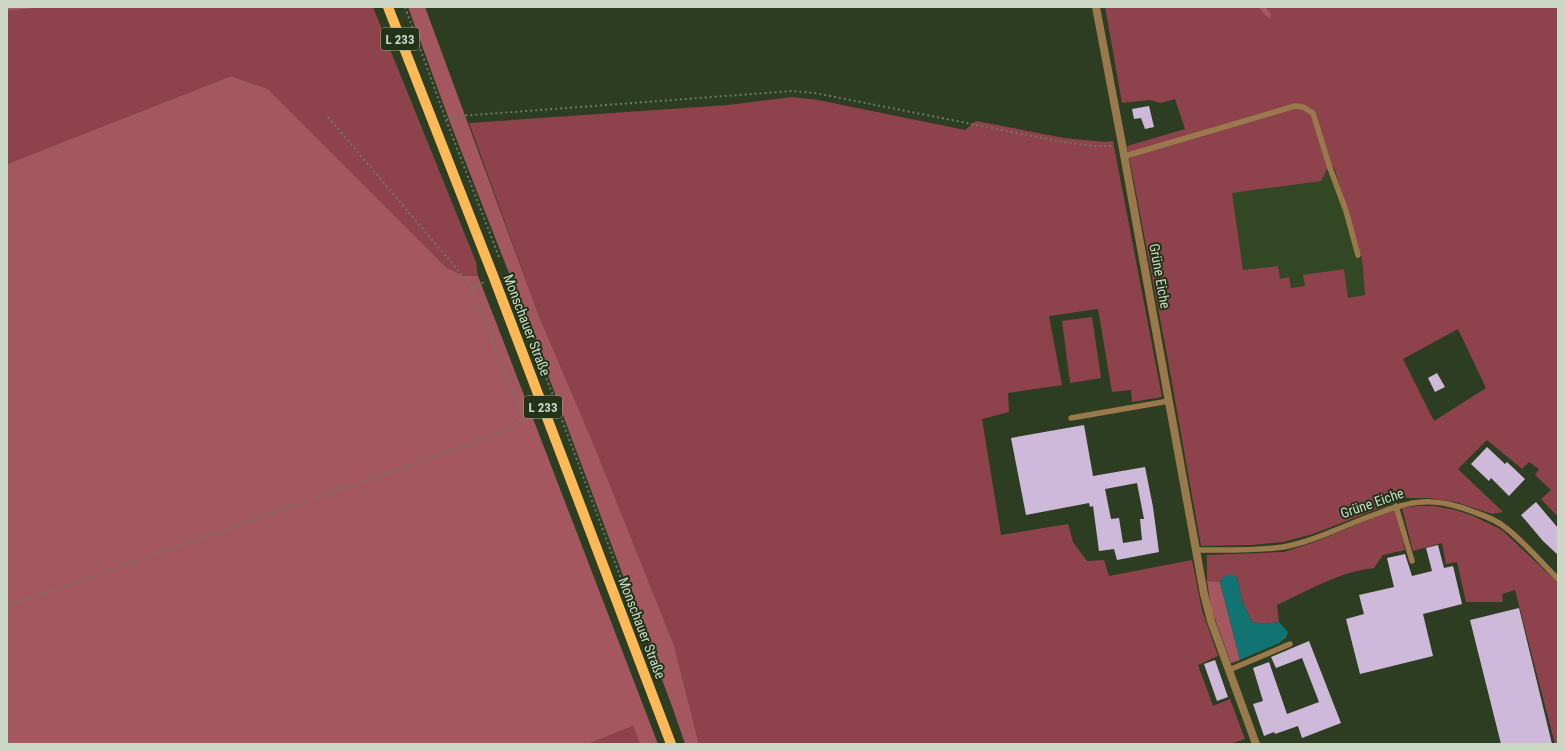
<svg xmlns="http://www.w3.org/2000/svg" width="1565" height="751" font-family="'Roboto Condensed',sans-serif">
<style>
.built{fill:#324724}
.green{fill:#8e434c;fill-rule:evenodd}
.forest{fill:#a55760}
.water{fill:#117372}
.building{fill:#cfb9da;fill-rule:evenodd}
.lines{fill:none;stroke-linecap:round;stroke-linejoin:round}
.path{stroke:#6b7a62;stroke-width:2;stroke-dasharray:2 3;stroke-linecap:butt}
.service{stroke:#9a794d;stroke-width:5.5}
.minor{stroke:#9a794d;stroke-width:8}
.primary{stroke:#fdb957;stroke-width:10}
.labels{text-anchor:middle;stroke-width:4;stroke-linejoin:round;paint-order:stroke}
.shield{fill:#223317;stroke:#99a692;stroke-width:1}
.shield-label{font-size:13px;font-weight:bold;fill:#ccd7c6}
.street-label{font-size:14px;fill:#ccd7c6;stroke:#223317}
</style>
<rect width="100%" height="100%" fill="#2c3d21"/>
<path class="built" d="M1334,167L1362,259L1365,295L1348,298L1344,270L1304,275L1305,286L1291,288L1280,279L1278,266L1243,270L1232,193L1321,181L1327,169Z"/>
<path class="green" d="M46,7H373L476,262L478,276H463L446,267L268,89L231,76L7,164V11Z
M1105,7H1259L1262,12L1271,14L1266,7H1558V517L1541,499L1551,490L1535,475L1539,469L1529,462L1522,469L1487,440L1458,469L1503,512L1492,514L1456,502L1429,498H1406L1313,534L1283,542L1251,545L1201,546L1167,355L1127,146L1185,129L1175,99L1161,103L1150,100L1122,103ZM1334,167L1362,259L1365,295L1348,298L1344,269L1303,275L1305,286L1291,288L1289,277L1280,279L1278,266L1243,270L1232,193L1321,181L1327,169ZM1458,329L1486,388L1434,421L1403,359Z
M792,97L818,100L965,130L976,121L1064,138L1105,142L1113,141L1162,397L1132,402L1131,390L1112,392L1098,309L1049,316L1062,385L1008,393L1009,412L982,419L1001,535L1068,524L1073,542L1087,561L1104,560L1109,576L1192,560L1202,610L1218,656L1198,665L1213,706L1230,699L1245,739L1230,744H699L674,645L596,450L539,316L469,123L728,105Z
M1092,317L1101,378L1070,383L1062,321Z
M1418,506H1434L1455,510L1471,515L1502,530L1558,583V744H1555L1515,590L1502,594L1503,602H1466L1457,562L1446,564L1442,543L1413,551L1402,508Z
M1395,509L1405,550L1383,555L1374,568C1339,572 1309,590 1277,605L1279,622L1265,624L1252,622L1242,601L1237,577C1229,575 1225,574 1220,582L1207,581V555L1284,552L1315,542Z
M633,726L640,744H588Z"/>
<path class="forest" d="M7,7H46L7,11Z
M408,7H425L539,316L596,450L674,645L699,744H685L673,709L527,319L451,125Z
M1259,7H1266L1271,14L1270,19L1262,12Z
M231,76L268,89L446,267L463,276H478L499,330L658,744H640L633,726L588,744H7V164Z
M1207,581L1220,582L1240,660L1231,663L1211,608Z"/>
<path class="water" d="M1229,574L1237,577L1242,601L1252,622L1265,624L1279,622L1288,632L1286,638L1279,643L1240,660L1220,582L1223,577Z"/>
<path class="building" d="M1149,106L1154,127L1145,129L1141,118L1134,119L1132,109Z
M1437,373L1445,387L1435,392L1428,378Z
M1084,425L1093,476L1145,467L1153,507L1159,552L1117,560L1114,549L1099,551L1093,506L1090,507L1089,503L1026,515L1011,438ZM1137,483L1144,519H1140L1142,540L1123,543L1119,518L1111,519L1105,489Z
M1487,447L1505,464L1507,462L1525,479L1509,496L1491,478L1489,481L1471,464Z
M1536,502L1558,528V555L1543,541L1521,515Z
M1438,545L1444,568L1453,566L1462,604L1423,614L1433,656L1360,674L1346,619L1364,614L1359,595L1394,587L1387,558L1405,554L1412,576L1432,571L1426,548Z
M1519,608L1552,744H1501L1470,620Z
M1309,641L1341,723L1302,738L1298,726L1275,734L1274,732L1264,736L1253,704L1263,701L1253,668L1269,662L1287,714L1319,702L1302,658L1276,668L1271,657Z
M1215,660L1228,697L1217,701L1204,664Z"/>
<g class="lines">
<path class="path" d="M405,7L446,120L499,257
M446,120L459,116L792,91L815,93L1063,142L1093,146H1112
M506,276L518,302L626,592
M473,288L484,282
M7,606L487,438L510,428L520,420L521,411L473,292V288L328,117"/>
<path class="service" d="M1125,156L1295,106L1303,107L1313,113L1330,168L1346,211L1358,255
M1071,418L1169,401
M1396,506L1412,561
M1196,550C1225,550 1255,551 1283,547C1311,542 1337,529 1363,519C1407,502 1428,494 1474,512C1485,516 1497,520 1506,528C1523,541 1542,563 1558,579
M1229,670L1290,644"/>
<path class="minor" d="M1096,7L1122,144L1204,594L1211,621L1256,744"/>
<path class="primary" d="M388,7L494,278L671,744"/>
</g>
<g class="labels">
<g class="shield">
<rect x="381" y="28" width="38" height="22" rx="3"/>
<rect x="524" y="396" width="38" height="22" rx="3"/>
</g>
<g class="shield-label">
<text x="400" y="44">L 233</text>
<text x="543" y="412">L 233</text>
</g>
<g class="street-label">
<text transform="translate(1160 276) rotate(80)" y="5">Grüne Eiche</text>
<text transform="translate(527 325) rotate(69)" y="5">Monschauer Straße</text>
<text transform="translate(1372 503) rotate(-19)" y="5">Grüne Eiche</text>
<text transform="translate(642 628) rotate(69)" y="5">Monschauer Straße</text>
</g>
</g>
<rect width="1565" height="751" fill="none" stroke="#ccd7c6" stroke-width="16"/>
</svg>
